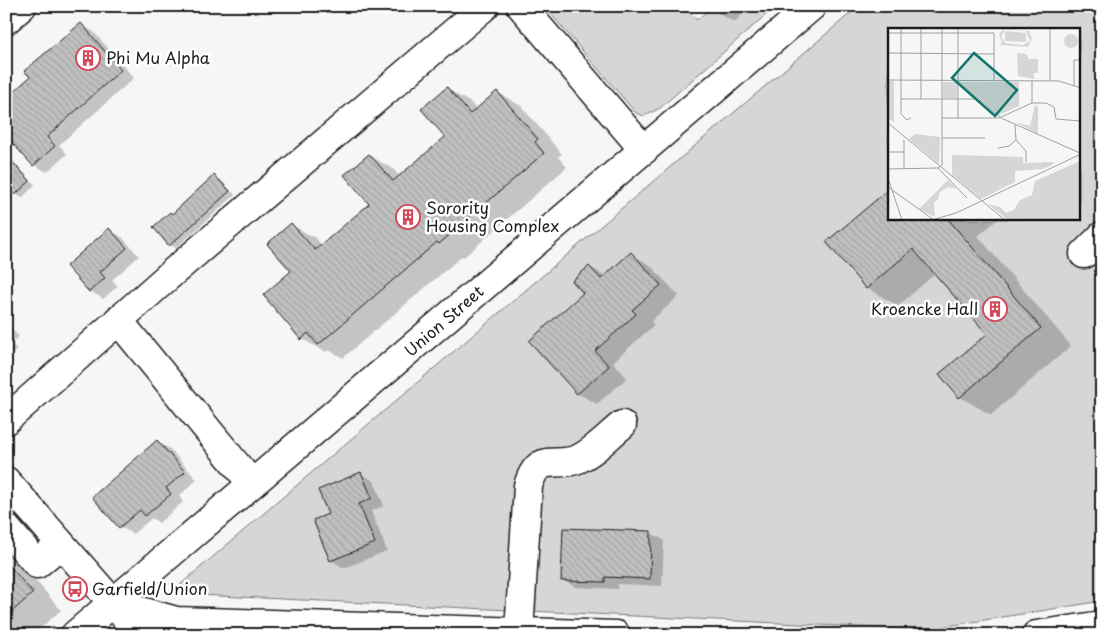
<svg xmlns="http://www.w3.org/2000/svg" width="1108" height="641" font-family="'Playpen Sans',sans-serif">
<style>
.grass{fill:#d6d6d6;stroke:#797979;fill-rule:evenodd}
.shadow{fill:#0003}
.building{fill:url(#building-back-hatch);stroke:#1c1c1c}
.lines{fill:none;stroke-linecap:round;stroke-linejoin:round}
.minor-casing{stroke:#1c1c1c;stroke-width:31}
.minor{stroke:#fff;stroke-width:28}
.labels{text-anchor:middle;stroke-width:5;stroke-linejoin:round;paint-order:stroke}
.poi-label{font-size:16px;fill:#1c1c1c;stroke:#fff;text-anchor:start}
.street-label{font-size:16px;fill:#1c1c1c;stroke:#fff}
.inset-road{fill:none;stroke:#9f9f9f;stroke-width:1}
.view{fill:#0f766e;fill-opacity:0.15;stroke:#0f766e;stroke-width:2.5}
.inset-edge{fill:none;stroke:#1c1c1c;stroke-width:2.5}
</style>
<defs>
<pattern id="building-back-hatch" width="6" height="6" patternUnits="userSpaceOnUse" patternTransform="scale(1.25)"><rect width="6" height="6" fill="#c0c0c0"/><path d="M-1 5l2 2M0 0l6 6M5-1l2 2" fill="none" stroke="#a4a4a4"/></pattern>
</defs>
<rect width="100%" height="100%" fill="#f6f6f6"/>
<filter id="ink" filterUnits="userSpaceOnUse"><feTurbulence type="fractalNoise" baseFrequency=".02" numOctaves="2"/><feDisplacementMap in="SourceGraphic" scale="10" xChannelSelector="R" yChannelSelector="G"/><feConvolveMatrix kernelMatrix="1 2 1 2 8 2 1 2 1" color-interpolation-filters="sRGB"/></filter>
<g filter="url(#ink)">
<path class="grass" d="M544,6H684L697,20L713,6H776L660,108L644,116L636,113Z
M859,6H1102V601L923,630L178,594L181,584ZM889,29H1079V219H889Z"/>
<path class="shadow" d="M706,6H750L751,7L734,22Z
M81,24L94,32L134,78L59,145L67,154L47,172L34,165Z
M447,89L471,103L477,110L497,92L521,106L562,154L558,157L567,167L464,257L462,256L343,358L329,350L326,352L302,339L293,272L291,225L316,238L322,246L371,204L369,155L393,169L400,177L446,137Z
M12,162L18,166L35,185L22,198L16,194Z
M214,176L221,180L235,195L176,248L170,245L173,215Z
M889,190V219H998L978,236L1071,346L991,415L960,397L989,335L936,273L898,306L867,288L828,242Z
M109,230L122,237L139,256L112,280L118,286L103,299L90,291L68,266Z
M631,254L650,265L679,296L651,321L654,325L613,362L627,378L597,404L577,393L584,293L590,267L605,276Z
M6,322L19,337L11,343L17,350L6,358Z
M157,442L170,449L197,480L179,496L183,502L159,523L152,518L133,534L120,527Z
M361,474L374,481L384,506L371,511L387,551L344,568L331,560Z
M565,529L651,533L664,540L662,586L618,584V589L576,587L562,580Z
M6,534L30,574L61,610L33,635H6Z"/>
<path class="building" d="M81,23L121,70L47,137L55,146L33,166L6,136V98L30,77L24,71Z
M447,87L470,114L497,91L538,139L535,142L544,153L439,244L437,242L318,345L308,333L301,340L263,295L291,271L267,244L291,223L315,250L369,204L344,175L369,154L393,181L445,137L421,109Z
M6,155L30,181L15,195L6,186Z
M214,175L230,191L169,246L153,227L170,212L172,214Z
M889,189V219H948L1041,328L959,398L939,374L987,334L913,249L866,289L826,242Z
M109,228L127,248L100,272L105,278L89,292L66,266Z
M631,252L661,285L632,310L636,314L595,351L609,366L577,394L529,341L583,293L572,281L589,266L601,279Z
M157,440L185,472L166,488L171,494L145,516L140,510L119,528L92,497Z
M361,472L372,498L359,504L375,543L330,561L313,520L328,514L318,490Z
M563,528L651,531L650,579L605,577V582L561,581Z
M6,562L33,593L6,617Z"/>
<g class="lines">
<defs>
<path id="minor" d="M521,6L644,150
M6,20L22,6
M1084,254L1102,236
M118,320L252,484
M6,420L172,273L485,6
M6,481L141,635
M6,528L37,564L61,544
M112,603L176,621L616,635
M519,632L528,486C539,450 554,469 578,459C594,452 608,436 622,425
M75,635L812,6
M1036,635L1102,625"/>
</defs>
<use href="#minor" class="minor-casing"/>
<use href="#minor" class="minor"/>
</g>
</g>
<defs>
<symbol id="building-ring" viewBox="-11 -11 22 22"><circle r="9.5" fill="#fff" stroke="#d1495b" stroke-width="1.5"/><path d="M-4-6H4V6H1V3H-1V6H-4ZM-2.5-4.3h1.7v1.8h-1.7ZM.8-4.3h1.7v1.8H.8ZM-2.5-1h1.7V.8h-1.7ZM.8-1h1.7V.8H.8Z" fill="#d1495b"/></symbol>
<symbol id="bus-ring" viewBox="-11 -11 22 22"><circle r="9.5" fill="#fff" stroke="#d1495b" stroke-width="1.5"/><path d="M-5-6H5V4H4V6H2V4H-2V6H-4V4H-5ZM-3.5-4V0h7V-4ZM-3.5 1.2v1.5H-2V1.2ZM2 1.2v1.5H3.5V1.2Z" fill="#d1495b"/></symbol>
</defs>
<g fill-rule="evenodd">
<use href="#building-ring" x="74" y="44" width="28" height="28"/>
<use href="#building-ring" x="394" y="203" width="28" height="28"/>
<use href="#building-ring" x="981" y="295" width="28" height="28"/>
<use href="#bus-ring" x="61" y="575" width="28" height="28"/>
</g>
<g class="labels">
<g class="poi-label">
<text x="106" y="64">Phi Mu Alpha</text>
<text x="426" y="214">Sorority<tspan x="426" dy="18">Housing Complex</tspan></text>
<text x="978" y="315" text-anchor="end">Kroencke Hall</text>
<text x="92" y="595">Garfield/Union</text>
</g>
<g class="street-label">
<text transform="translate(444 321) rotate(-41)" y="6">Union Street</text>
</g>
</g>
<g transform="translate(888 28)">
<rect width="192" height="192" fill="#f6f6f6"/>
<path d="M116,0L141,3L144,11L140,19L111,17L114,15L111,6ZM117,1L138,3L142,13L135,17L117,15L113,9ZM117,3L138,5V14L117,13ZM176 13a7 7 0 1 1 14 0a7 7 0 1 1-14 0ZM129,25L138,26L141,31H150V45H146V51L130,48ZM55,54H69V70H55ZM73,54H131V78L111,87Z" fill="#d6d6d6" fill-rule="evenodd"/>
<path d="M147,77L150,79V106L127,94L142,98ZM27,106L52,109L51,136L21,111ZM64,127L135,129V135L165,134L166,136L155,141L127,143V154L93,171L64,147ZM192,133V192H120L100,176L112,179L118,185L126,182L132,172L144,167L147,153ZM60,152L69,161L60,159L51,165L50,172L46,174L47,189L31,181Z" fill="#d6d6d6"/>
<path d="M0,53H6V94L0,90Z" fill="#d6d6d6"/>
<path class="inset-road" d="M13,0V86L19,92L23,90M33,0V71M70,0V91M0,5H106V53M0,25L106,26M0,52L171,53L193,60M70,53L113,90L192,125M144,53V75M162,53V0M186,58V32H193M13,71H88M54,90H111L144,75H158L166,79L168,91L193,93M0,95L117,192M127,97L128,112L138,123V134M54,110H97M16,112V140M110,120L121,118L128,112M0,124H16M50,140L79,170M0,141L50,140L54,137V0M0,150L14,192M0,159L46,192M44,192L68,185L193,126"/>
<path class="view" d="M86,25L129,62L107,88L64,50Z"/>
<rect width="192" height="192" class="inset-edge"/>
</g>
<rect width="1108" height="641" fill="none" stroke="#fff" stroke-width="25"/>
<rect x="12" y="12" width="1083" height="616" fill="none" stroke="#1c1c1c" stroke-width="2" filter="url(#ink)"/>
</svg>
